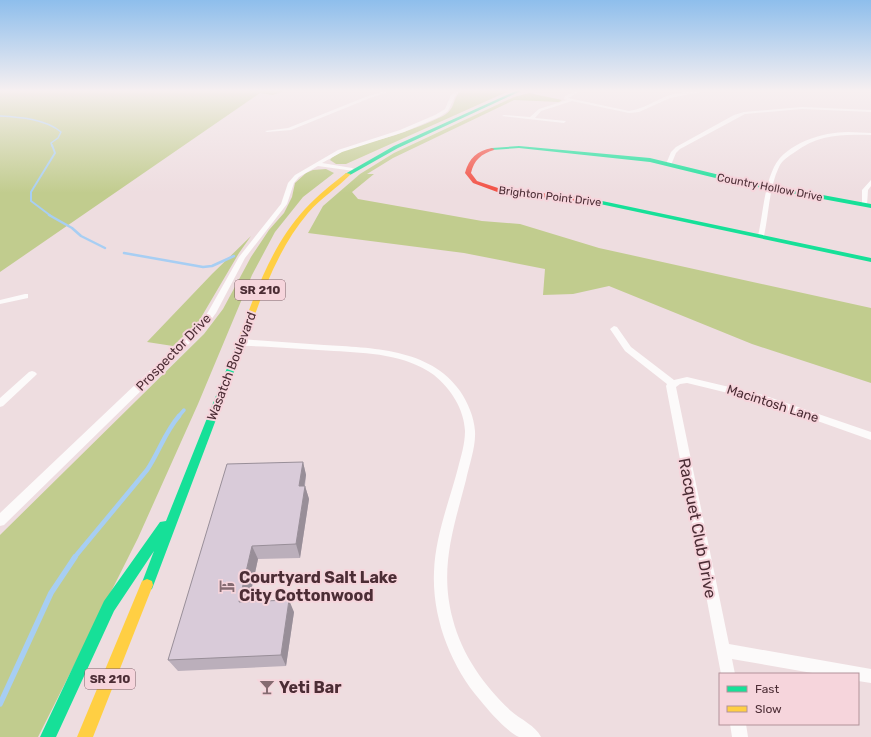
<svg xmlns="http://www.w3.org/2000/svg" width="871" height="737" font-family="Rubik,sans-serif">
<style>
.green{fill:#c1cc8e}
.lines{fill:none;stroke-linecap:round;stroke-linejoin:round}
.stream-far5{stroke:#a7cef3;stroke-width:1.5}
.stream-far4{stroke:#a7cef3;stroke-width:2}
.stream-far3{stroke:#a7cef3;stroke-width:2.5}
.stream-far2{stroke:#a7cef3;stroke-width:3.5}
.stream-far1{stroke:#a7cef3;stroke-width:4.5}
.stream{stroke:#a7cef3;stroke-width:5.5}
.street{fill:#fcfafa;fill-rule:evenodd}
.fast{fill:#16e098;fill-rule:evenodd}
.slow{fill:#ffcf43;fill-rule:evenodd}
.jam{fill:#f24e42;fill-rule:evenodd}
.wall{fill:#bbafbb}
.shaded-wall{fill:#988e98}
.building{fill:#d9cbd9;stroke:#988e98}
.labels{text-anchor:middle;stroke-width:4;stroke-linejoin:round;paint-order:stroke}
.far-street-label{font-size:11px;fill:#4c2d35;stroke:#f6d5dc}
.shield{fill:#f6d5dc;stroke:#7f5f67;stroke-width:1}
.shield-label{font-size:12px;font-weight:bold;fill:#4c2d35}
.street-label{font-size:13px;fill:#4c2d35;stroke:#f6d5dc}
.near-street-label{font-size:16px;fill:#4c2d35;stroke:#f6d5dc}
.near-poi-label{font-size:16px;font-weight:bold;fill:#4c2d35;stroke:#f6d5dc;text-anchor:start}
</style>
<rect width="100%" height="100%" fill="#eedde0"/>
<path class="green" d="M0,90H287L273,95L260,93L0,272Z
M462,90H511L346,164H336L330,160C338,148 383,140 398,134C413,129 429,123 443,116C457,108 451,99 462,90Z
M529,93L562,100L559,102L514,100L393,158L367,174H374L352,192L358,199L482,221L520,224L599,248L871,308V383L752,344L609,286L573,294L543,295L545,269L464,253L308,233L323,206L360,174L394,153L514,97Z
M326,169L334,173L303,197L275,232L252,275L198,404L138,538L38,737H0V535L204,334L223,309L251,257L269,230L284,213L292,197L295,183L306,173L313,170Z
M251,236L239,253L199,321L173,346L147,342L212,274Z"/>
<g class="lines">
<path class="stream-far5" d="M0,116C19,117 46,119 61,132L58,138L51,143L52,146"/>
<path class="stream-far4" d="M51,216L31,201V192L55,153L52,145"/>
<path class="stream-far3" d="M49,215L72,228L81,236L105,248
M124,253L203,267L212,266L234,256"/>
<path class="stream-far2" d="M178,417L184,410"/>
<path class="stream-far1" d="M74,558L147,470C159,452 165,432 179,416"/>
<path class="stream" d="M0,704L51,593L75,557"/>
<path class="street" d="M388,90H394L370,98L291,130L267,132L265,131L288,128L368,96Z
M457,90H461L455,96L448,111L439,117L404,132L342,152L322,163L352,168L354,169V171L318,166L299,177L294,183L287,204L245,258L216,313L204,329L4,525L0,526V513L198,325L208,312L239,257L281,204L288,183L295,175L338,150L400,130L435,115L445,109L451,95Z
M577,90H582L568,98L629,111C643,109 654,101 667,96C680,92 698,90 711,90L670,98L639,112L629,113L572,101L541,111L535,118L566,121L564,123L502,116L504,115L530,117L539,109L567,100L564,99L565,96Z
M802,107L871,110V112L802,109L745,114L680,149L676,153L671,165L666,164L671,152L676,147L734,115L744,112Z
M848,132L871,133V135C843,134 818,134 795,152C789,156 782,160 779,167C769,187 769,214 764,236L759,237L758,236C763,214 764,188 774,167C786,143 823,132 848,132Z
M871,180V186L868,190L867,205L862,206V190Z
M25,294H28V298L0,304V300Z
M614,326L617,327L631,347L674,380L687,377L763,395L871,432V440L761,401L687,383L680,384L676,387L729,644L871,669V683L858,681V674H818L732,659L735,674H721L666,386L667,384L625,351L610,329Z
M240,339C268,341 296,343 324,345C371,348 430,348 460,391C468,403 474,417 475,431C476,447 469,465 466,480C453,530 439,569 453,620C462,655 485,687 511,711C520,719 536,726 541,737C535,737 525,737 519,737C506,731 489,711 480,700C451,666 432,618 434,572C435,537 449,502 458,468C461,456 465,444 465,431C464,409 451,389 434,375C405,354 368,353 334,351C313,350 292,348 271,347C260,346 248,347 237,344L236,342Z
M32,371L35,372L37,374L35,376L3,406L0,407V398L29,372Z
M730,724H746L748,737H732Z"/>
<path class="fast" d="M518,90H523L398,148L350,175L345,174L394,146Z
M519,146L650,158L736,179L871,204V208L736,183L650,162L519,148L492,150L490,149L492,148Z
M588,198L871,258V262L586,201L585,200Z
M239,345L243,348L152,589L147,591L142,589L141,585L154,551L114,611L56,737H40L104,601L160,522L166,521L235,348Z"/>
<path class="slow" d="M346,173L351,174C337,188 321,198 308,213C275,252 260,301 243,348L242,350H236L235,348C253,300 269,248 305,209C317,196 332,184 346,173Z
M147,579L152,581L153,585L93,737H77L142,581Z"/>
<path class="jam" d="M492,148L494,149V150C481,154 474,160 471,173L477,181L501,189L588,198L591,200L588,202L500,193L473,183L465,173C469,158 477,151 492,148Z"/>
</g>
<path class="wall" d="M303,462L306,475L305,486L309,499L300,558L258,559L249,601L294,612L286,666L178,671L168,660Z"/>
<path class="shaded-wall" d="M303,462L306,475L302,499L299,486Z
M305,486L309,499L300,558L296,544Z
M252,546L258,559L246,614L239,602Z
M289,600L294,612L286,666L281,655Z"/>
<path class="building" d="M303,462L299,486H305L296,544L252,546L239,602L289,600L281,655L168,660L227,464Z"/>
<linearGradient id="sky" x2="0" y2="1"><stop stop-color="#8ebeec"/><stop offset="0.47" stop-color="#f7f0f1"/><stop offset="1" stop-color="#f7f0f1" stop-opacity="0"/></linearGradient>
<rect width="871" height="193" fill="url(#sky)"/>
<defs>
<symbol id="hotel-bare" viewBox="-9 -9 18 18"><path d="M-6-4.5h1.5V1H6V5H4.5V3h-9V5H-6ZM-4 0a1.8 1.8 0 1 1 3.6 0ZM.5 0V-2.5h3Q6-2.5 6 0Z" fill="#856b71" stroke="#f6d5dc" stroke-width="2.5" paint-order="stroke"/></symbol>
<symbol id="bar-bare" viewBox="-9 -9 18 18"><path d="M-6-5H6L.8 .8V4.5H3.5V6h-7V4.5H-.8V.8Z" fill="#856b71" stroke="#f6d5dc" stroke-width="2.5" paint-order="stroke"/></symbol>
</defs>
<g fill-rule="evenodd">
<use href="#hotel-bare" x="216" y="575" width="22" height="22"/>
<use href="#bar-bare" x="256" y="676" width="22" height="22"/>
</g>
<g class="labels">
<g class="far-street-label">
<text transform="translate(770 187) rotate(11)" y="4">Country Hollow Drive</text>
<text transform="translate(550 196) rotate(7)" y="4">Brighton Point Drive</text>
</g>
<g class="shield">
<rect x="235" y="280" width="50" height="20" rx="3"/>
<rect x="85" y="669" width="50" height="20" rx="3"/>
</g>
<g class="shield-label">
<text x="260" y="294">SR 210</text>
<text x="110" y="683">SR 210</text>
</g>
<g class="street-label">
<text transform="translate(173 352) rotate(-46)" y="5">Prospector Drive</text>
<text transform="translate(231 366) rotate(-69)" y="5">Wasatch Boulevard</text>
<text transform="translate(773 403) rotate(18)" y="5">Macintosh Lane</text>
</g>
<g class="near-street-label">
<text transform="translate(698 528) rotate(79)" y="6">Racquet Club Drive</text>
</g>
<g class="near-poi-label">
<text x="239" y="583">Courtyard Salt Lake<tspan x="239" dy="18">City Cottonwood</tspan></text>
<text x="279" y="693">Yeti Bar</text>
</g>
</g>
<rect x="719" y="673" width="140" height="52" fill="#f6d5dc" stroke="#b29299"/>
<rect x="727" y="686" width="20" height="6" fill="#16e098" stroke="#b29299"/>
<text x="755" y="693" font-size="12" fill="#4c2d35">Fast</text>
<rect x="727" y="706" width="20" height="6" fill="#ffcf43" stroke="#b29299"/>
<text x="755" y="713" font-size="12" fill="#4c2d35">Slow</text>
</svg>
